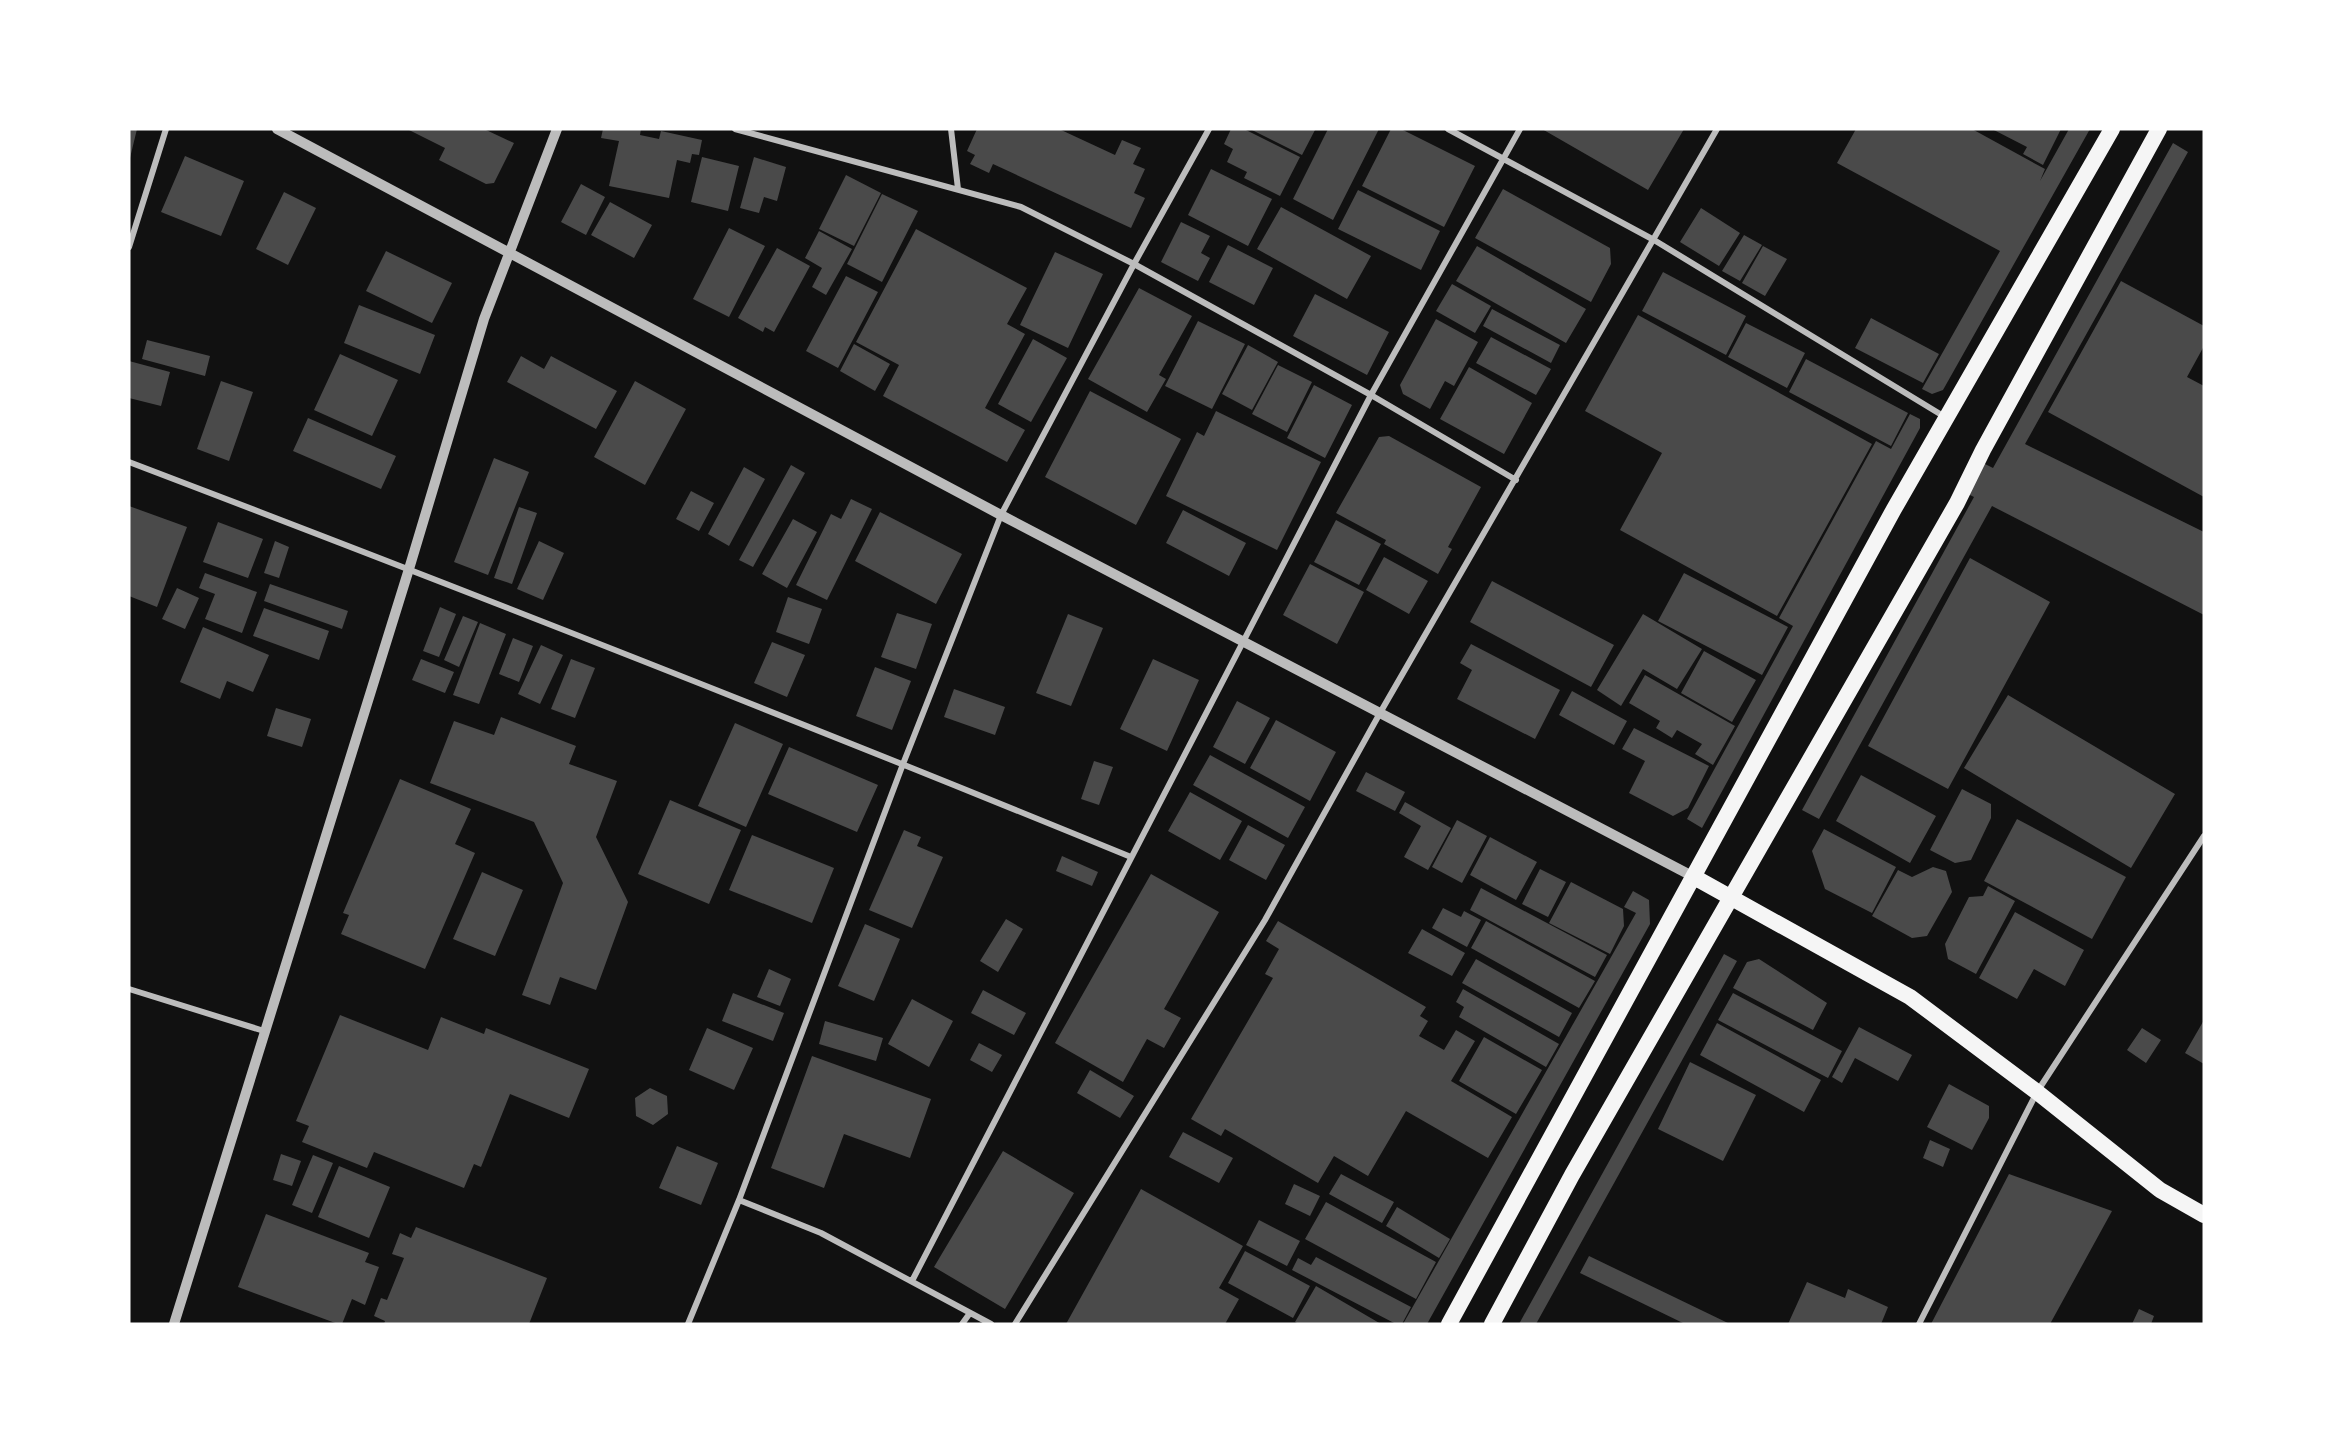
<svg xmlns="http://www.w3.org/2000/svg" width="2333" height="1453" font-family="Barlow,sans-serif">
<style>
.building{fill:#4a4a4a}
.lines{fill:none;stroke-linecap:round;stroke-linejoin:round}
.minor{stroke:#bcbcbc;stroke-width:6}
.tertiary{stroke:#bcbcbc;stroke-width:10}
.trunk{stroke:#f5f5f5;stroke-width:16}
</style>
<rect width="100%" height="100%" fill="#111"/>
<path class="building" d="M129,129H137L130,158H129Z
M407,129H484L514,143L494,183L486,184L439,160L445,148Z
M603,129H641L640,135L659,139L661,131L702,140L699,155L692,154L690,163L677,160L669,198L609,186L619,141L601,138Z
M977,129H1059L1115,155L1122,140L1141,148L1133,164L1145,169L1134,193L1145,198L1131,228L993,164L989,173L970,164L975,155L967,151Z
M1231,129H1244L1300,157L1280,196L1244,178L1247,172L1227,162L1233,149L1224,144Z
M1250,129H1313L1315,130L1302,155Z
M1328,129H1379L1333,220L1293,199Z
M1391,129H1401L1475,166L1444,227L1362,186Z
M1542,129H1684L1648,190Z
M1856,129H1972L2045,169L2040,181L2069,129H2090L1943,390L1932,394L1922,389L2000,251L1837,163Z
M1992,129H2061L2043,165L2023,154L2027,147Z
M2173,143L2188,152L2025,444L2204,532V615L1992,506L1819,819L1802,810L1974,497L1958,489L1975,459L1993,468Z
M185,156L244,181L221,236L161,212Z
M702,157L739,166L728,211L691,202Z
M754,157L786,167L777,201L764,197L759,213L740,208Z
M1211,169L1272,199L1248,246L1188,215Z
M846,175L881,193L854,246L819,229Z
M581,184L605,197L586,235L561,222Z
M1503,189L1610,248L1611,264L1591,302L1475,238Z
M1358,190L1440,231L1421,270L1338,229Z
M284,192L316,208L288,265L256,249Z
M882,194L918,211L882,282L847,264Z
M610,202L652,225L634,258L591,235Z
M1281,207L1371,256L1347,299L1257,249Z
M1701,208L1740,233L1719,266L1680,242Z
M1181,222L1210,236L1201,253L1210,258L1198,281L1161,262Z
M729,228L765,246L729,317L693,299Z
M916,229L1027,288L1007,324L1025,334L985,408L1025,430L1007,462L883,396L899,365L856,342Z
M819,231L852,249L826,295L812,287L822,268L805,258Z
M1744,235L1762,245L1740,281L1722,271Z
M1228,245L1273,268L1254,305L1209,282Z
M1477,246L1586,309L1566,343L1456,281Z
M1763,246L1787,259L1765,296L1742,283Z
M777,248L810,266L774,332L765,327L763,332L738,318Z
M386,251L452,283L432,323L366,291Z
M1055,252L1103,274L1068,348L1020,325Z
M1663,272L1746,316L1726,355L1642,311Z
M846,276L878,292L838,368L806,351Z
M2121,281L2204,326V346L2187,377L2204,386V497L2048,412Z
M1452,284L1491,306L1475,333L1436,311Z
M1139,288L1192,316L1159,375L1166,379L1147,412L1088,379Z
M1315,294L1389,332L1367,375L1293,336Z
M359,305L435,335L420,374L344,343Z
M1492,309L1560,345L1551,363L1483,326Z
M1638,315L1872,444L1777,616L1620,530L1662,453L1585,411Z
M1871,318L1939,354L1923,383L1855,348Z
M1436,319L1478,342L1454,386L1445,381L1430,409L1403,394L1400,385Z
M1198,321L1245,344L1212,409L1165,386Z
M1746,323L1805,353L1787,388L1728,357Z
M1491,337L1551,369L1536,395L1476,363Z
M1033,339L1067,358L1031,422L998,404Z
M147,340L210,356L205,376L142,359Z
M854,344L890,364L875,391L840,371Z
M1248,345L1278,362L1252,410L1222,394Z
M340,354L398,380L372,436L314,410Z
M521,356L544,369L551,356L617,391L596,429L507,382Z
M1806,359L1908,413L1891,446L1789,392Z
M129,361L170,372L161,406L129,398Z
M1278,365L1312,382L1287,432L1252,414Z
M1469,367L1532,403L1504,454L1440,419Z
M221,381L253,392L229,461L197,449Z
M635,381L686,409L645,485L594,457Z
M1314,385L1352,405L1325,458L1287,438Z
M1090,391L1181,439L1136,525L1045,477Z
M1216,411L1321,462L1277,550L1166,496L1197,432L1204,436Z
M1910,414L1920,419V428L1702,828L1687,819L1793,626L1779,618L1876,441L1891,449Z
M308,418L396,456L381,489L293,451Z
M1389,436L1481,487L1448,547L1452,549L1438,574L1384,544L1386,540L1336,513L1379,437Z
M494,458L529,472L488,575L454,562Z
M791,465L805,473L753,567L739,560Z
M744,467L765,479L729,546L708,534Z
M691,491L714,503L699,531L676,519Z
M851,499L872,509L827,600L796,585L831,514L841,519Z
M129,506L187,527L157,607L129,596Z
M519,507L537,513L512,584L494,578Z
M1183,510L1246,543L1229,576L1166,543Z
M880,512L962,554L936,604L855,561Z
M793,519L817,532L787,588L762,574Z
M1336,520L1381,544L1359,585L1314,562Z
M218,522L263,539L248,578L203,562Z
M275,541L289,547L279,578L264,573Z
M539,541L564,553L543,600L517,589Z
M1384,557L1428,581L1409,614L1366,590Z
M1970,558L2050,602L1948,789L1868,746Z
M1310,564L1364,592L1337,644L1283,615Z
M205,573L257,592L242,633L205,619L215,594L199,588Z
M1684,573L1788,627L1762,675L1658,621Z
M1492,581L1614,645L1591,687L1470,622Z
M270,584L348,611L342,629L264,601Z
M177,588L199,598L185,629L162,619Z
M788,597L822,609L809,644L776,632Z
M440,607L456,614L439,657L423,651Z
M264,608L329,631L319,660L253,636Z
M897,613L932,624L916,669L881,657Z
M1068,614L1103,628L1071,706L1036,693Z
M1643,614L1702,649L1677,689L1643,669L1621,706L1597,690Z
M463,616L478,622L459,667L444,660Z
M480,623L506,634L479,704L453,695Z
M203,627L269,655L253,692L227,681L220,699L180,682Z
M513,638L533,646L519,682L499,674Z
M772,642L805,655L787,697L754,683Z
M1471,644L1560,690L1535,739L1457,699L1472,670L1460,663Z
M541,645L563,655L540,704L518,694Z
M1704,651L1756,680L1732,722L1681,693Z
M421,659L454,672L445,693L412,680Z
M571,659L595,668L575,718L551,709Z
M1153,659L1199,680L1167,751L1120,729Z
M875,667L911,681L892,730L856,716Z
M1645,675L1735,726L1713,765L1695,754L1702,744L1677,730L1672,738L1656,728L1660,721L1629,703Z
M954,689L1005,707L995,735L944,717Z
M1572,691L1627,721L1614,745L1559,715Z
M2008,695L2175,794L2131,868L1964,768Z
M1237,701L1270,718L1245,764L1213,747Z
M276,708L311,719L302,747L267,736Z
M501,717L576,746L569,764L617,781L596,837L628,902L596,990L560,977L550,1005L522,995L563,883L534,822L430,783L454,721L494,735Z
M1276,720L1336,752L1310,801L1250,768Z
M735,723L783,744L746,827L698,806Z
M1634,728L1709,766L1688,808L1673,816L1629,793L1645,761L1622,749Z
M789,747L878,785L857,832L768,794Z
M1210,755L1305,807L1288,838L1193,785Z
M1094,761L1113,767L1099,805L1081,799Z
M1366,772L1405,792L1395,811L1356,791Z
M1861,775L1936,816L1910,863L1836,821Z
M400,779L471,809L455,844L475,853L425,969L341,934L349,915L343,913Z
M1962,789L1991,804V818L1971,860L1955,863L1930,850Z
M1190,792L1242,821L1220,860L1168,831Z
M670,800L741,830L709,904L638,874Z
M1405,802L1451,828L1428,870L1404,857L1421,826L1399,813Z
M2017,819L2126,877L2092,939L1984,881Z
M1457,820L1487,836L1462,883L1432,867Z
M1248,825L1285,845L1266,880L1229,860Z
M1824,829L1896,867L1872,913L1825,889L1812,851Z
M904,830L921,837L917,846L943,857L912,928L869,910Z
M752,835L834,868L812,923L729,890Z
M1490,837L1537,862L1516,900L1470,875Z
M1062,856L1098,872L1092,886L1056,871Z
M1933,867L1946,871L1952,892L1927,936L1912,938L1872,916L1898,870L1912,877Z
M1540,869L1566,882L1548,917L1522,904Z
M482,872L523,890L495,956L453,939Z
M1151,874L1219,912L1164,1009L1181,1018L1164,1048L1147,1039L1123,1082L1055,1043Z
M1571,882L1623,909L1624,926L1610,954L1549,923Z
M1988,886L2015,901L1976,974L1948,959L1945,944L1969,897L1983,896Z
M1481,888L1607,955L1595,977L1470,910Z
M1633,891L1649,900L1650,924L1427,1324H1403L1636,913L1624,907Z
M1443,908L1461,917L1464,911L1481,920L1467,947L1432,928Z
M2015,912L2084,950L2065,986L2034,969L2017,999L1979,978Z
M1006,919L1023,929L998,972L980,961Z
M1278,921L1426,1007L1420,1016L1428,1021L1419,1036L1444,1050L1456,1030L1475,1041L1451,1081L1512,1117L1488,1158L1406,1111L1368,1176L1334,1156L1318,1183L1225,1129L1221,1136L1191,1119L1273,978L1265,974L1279,949L1266,941Z
M1486,921L1595,981L1579,1008L1471,948Z
M865,924L900,939L874,1001L838,986Z
M1422,929L1465,953L1452,976L1408,953Z
M1724,954L1737,961L1536,1324H1519Z
M1476,959L1572,1013L1559,1037L1462,983Z
M1759,959L1827,1003L1813,1030L1733,988L1747,962Z
M769,969L791,979L780,1006L757,997Z
M1463,989L1559,1044L1546,1067L1459,1017L1464,1007L1456,1002Z
M983,990L1026,1013L1014,1035L971,1013Z
M733,993L784,1013L773,1041L722,1021Z
M1733,993L1842,1051L1828,1078L1718,1020Z
M912,999L953,1021L929,1067L888,1044Z
M340,1015L428,1050L441,1017L484,1034L486,1028L589,1069L569,1118L510,1094L481,1167L474,1164L464,1188L374,1152L367,1168L302,1142L309,1126L296,1121Z
M2204,1020V1064L2185,1053Z
M825,1021L883,1038L876,1061L819,1044Z
M1717,1023L1821,1080L1804,1112L1700,1055Z
M1859,1027L1912,1055L1898,1081L1855,1058L1842,1083L1832,1077Z
M707,1028L753,1048L734,1090L689,1070Z
M2142,1028L2161,1040L2146,1063L2127,1050Z
M1484,1037L1542,1070L1516,1114L1459,1081Z
M979,1043L1002,1055L992,1072L970,1060Z
M812,1056L931,1099L910,1158L844,1134L824,1188L771,1168Z
M1690,1062L1756,1095L1723,1161L1658,1129Z
M1090,1070L1134,1096L1120,1118L1077,1093Z
M1949,1084L1989,1106V1118L1972,1150L1927,1127Z
M650,1088L667,1096L668,1114L653,1125L636,1116L635,1098Z
M1183,1132L1233,1158L1219,1183L1169,1157Z
M1930,1140L1950,1149L1943,1167L1923,1158Z
M677,1146L718,1163L701,1205L659,1188Z
M1003,1151L1074,1193L1005,1309L934,1267Z
M281,1154L301,1161L292,1186L273,1180Z
M313,1155L333,1163L312,1213L292,1205Z
M339,1166L390,1187L369,1238L318,1217Z
M1341,1174L1394,1202L1382,1223L1329,1194Z
M2009,1174L2112,1211L2050,1324H1931Z
M1294,1184L1320,1196L1310,1216L1285,1204Z
M1141,1189L1243,1246L1219,1288L1239,1299L1225,1324H1066Z
M1326,1202L1436,1262L1416,1299L1305,1239Z
M1397,1207L1450,1239L1439,1258L1386,1226Z
M266,1214L369,1253L365,1262L379,1267L365,1305L352,1299L342,1324H338L238,1287Z
M1259,1220L1300,1241L1287,1266L1246,1245Z
M416,1227L547,1278L529,1324H384L385,1321L374,1316L381,1298L387,1300L404,1258L392,1254L400,1233L411,1238Z
M1245,1251L1310,1286L1293,1318L1228,1283Z
M1589,1256L1730,1324H1685L1580,1273Z
M1316,1257L1411,1307L1402,1324H1396L1292,1270L1298,1258L1311,1265Z
M1807,1282L1845,1298L1848,1289L1888,1307L1881,1324H1788Z
M1316,1286L1381,1324H1299L1295,1322Z
M2139,1309L2154,1316L2151,1324H2132Z"/>
<g class="lines">
<path class="minor" d="M735,129L1021,207L1134,264L1371,395L1516,480
M951,129L958,189
M1448,129L1654,240L1945,417
M129,247L166,129
M129,462C465,590 799,721 1131,857
M129,989L264,1031
M739,1200L821,1233L991,1324
M912,1281L1371,395L1520,129
M688,1324L739,1200L903,764L1001,515L1134,264L1209,129
M962,1324L970,1313
M1015,1324L1265,920L1380,713L1717,129
M1919,1324L2037,1092L2204,836"/>
<path class="tertiary" d="M277,129L1001,515L1694,877
M174,1324L409,569L484,319L557,129"/>
<path class="trunk" d="M1694,877L1910,997L2037,1092L2160,1190L2204,1215
M1449,1324L1894,509L2112,129
M1492,1324L1572,1175L1957,503L1983,450L2159,129"/>
</g>
<rect width="2333" height="1453" fill="none" stroke="#ffffff" stroke-width="261"/>
</svg>
